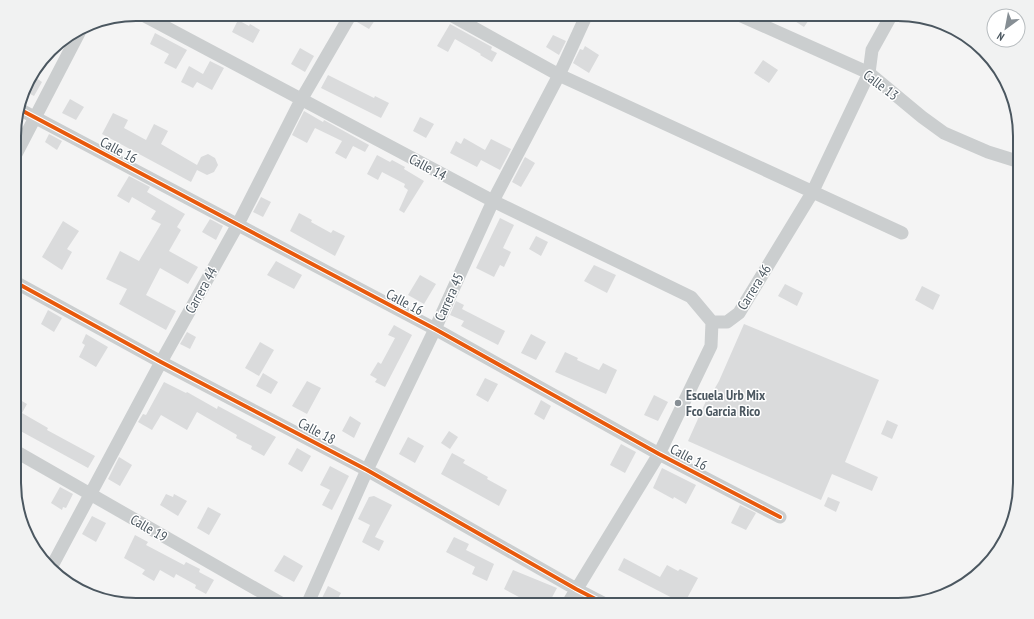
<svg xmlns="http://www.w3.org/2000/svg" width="1034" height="619" font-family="'PT Sans Narrow',sans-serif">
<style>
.building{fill:#dadbdc}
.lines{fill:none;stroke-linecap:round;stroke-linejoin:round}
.minor{stroke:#cbcecf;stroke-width:13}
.cycleway-casing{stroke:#fff;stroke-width:6}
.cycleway{stroke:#e8590c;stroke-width:4}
.poi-dot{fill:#868e94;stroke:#fff;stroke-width:1.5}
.labels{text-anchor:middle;stroke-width:3;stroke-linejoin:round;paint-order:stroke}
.street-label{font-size:14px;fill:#4b5760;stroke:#fff}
.poi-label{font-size:14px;font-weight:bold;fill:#4b5760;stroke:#fff;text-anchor:start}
.rim{fill:none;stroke:#4b5760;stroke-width:2}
</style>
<rect width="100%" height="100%" fill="#f4f4f4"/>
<path class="building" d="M361,14H365L375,20L369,29L357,22Z
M784,14H813L804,27Z
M238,20L249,26L250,24L260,30L253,43L232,32Z
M450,24L492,47L491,50L497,53L492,62L480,55L481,54L455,39L448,52L437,46Z
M155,33L187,50L176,69L164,63L169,54L150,44Z
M553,35L566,41L559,55L546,47Z
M585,46L599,55L589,73L573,63L580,49L583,50Z
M300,48L314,56L305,72L291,64Z
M763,60L778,70L769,83L754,73Z
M210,61L224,68L212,90L197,82L193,88L181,82L189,66L203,74Z
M32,75L42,82L34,96L24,91L27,82Z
M328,75L374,98L375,96L389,103L381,118L321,88Z
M70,99L84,107L76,120L62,113Z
M304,111L323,122L324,120L369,145L365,152L353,146L346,159L335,153L342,141L315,128L307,143L292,135Z
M113,113L128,120L124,128L146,140L154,124L168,131L161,144L197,165L201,157L208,154L215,158L218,165L214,172L207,175L197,170L191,182L102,134Z
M420,117L434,124L426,138L413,131Z
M49,134L62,141L57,150L45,142Z
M464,138L485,150L491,139L511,149L500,170L481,160L477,167L450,153L456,141L461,144Z
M377,155L390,162L392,160L405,167L404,169L424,181L404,213L399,210L408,190L404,187L405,184L382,172L378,180L367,174Z
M525,157L535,163L521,187L512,182Z
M129,176L150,187L147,192L185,214L177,227L181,230L169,251L198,267L188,284L160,268L146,295L176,311L166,330L119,304L127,289L106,279L120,251L139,261L161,224L151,219L156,211L132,197L129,203L117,196Z
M261,197L271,202L263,217L253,212Z
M299,213L312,220L311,222L331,233L333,230L345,236L335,256L290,231Z
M500,218L514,225L503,248L511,252L504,267L500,265L494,277L476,268Z
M210,219L223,226L216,240L202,232Z
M63,221L79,231L67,249L72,252L62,270L42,257Z
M536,236L548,242L541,256L529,249Z
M276,261L302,275L294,289L267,275Z
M594,265L616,275L607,293L584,281Z
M420,275L436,284L424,304L408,295Z
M785,284L803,293L797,306L778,296Z
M922,286L940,295L933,310L915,300Z
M456,301L464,305L462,309L505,331L498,345L461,326L464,321L450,315Z
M48,310L62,318L54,332L41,324Z
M744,324L879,380L845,462L878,477L872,491L832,474L821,500L688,441L706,401L707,402L719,381Z
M394,325L412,335L385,387L375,382L377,379L370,375L378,362L381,364L395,338L388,335Z
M187,332L196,337L190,349L180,344Z
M86,334L108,347L96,367L79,357L85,345L82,343Z
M531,334L546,342L536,360L521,353Z
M260,342L274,350L259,376L245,368Z
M565,352L578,358L577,360L599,370L603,363L617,370L606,394L555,372Z
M263,373L278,382L271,394L256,386Z
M485,378L498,384L488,402L476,395Z
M307,381L321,388L307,414L292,406Z
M164,382L186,393L187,392L217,409L218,406L276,437L264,456L251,449L252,446L236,438L237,435L197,412L187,430L161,415L152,430L138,422L143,414L146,415Z
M654,395L668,402L658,421L644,415Z
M15,397L27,404L22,413L48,428L47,430L95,456L88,468L15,428Z
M541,400L551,406L544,420L534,414Z
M350,416L361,423L354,438L342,431Z
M887,420L898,425L892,439L881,434Z
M449,431L458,437L450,449L441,443Z
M408,437L424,446L415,463L399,454Z
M621,444L636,452L625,473L610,465Z
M297,448L311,456L302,472L288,464Z
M452,453L465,460L463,463L488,477L487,479L507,490L499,506L441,474Z
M119,457L132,465L120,486L108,479Z
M330,466L349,476L332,510L322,505L330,490L320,485Z
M662,468L696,485L686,504L674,497L673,499L653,488Z
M60,487L73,494L66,508L63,507L62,510L51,503Z
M166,494L173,497L174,494L187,501L178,516L160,505Z
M374,496L392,505L375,537L384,541L379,551L362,542L370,525L358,519L369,497Z
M828,497L840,502L836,512L824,506Z
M740,505L756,513L746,530L731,523Z
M208,507L221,514L209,535L197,528Z
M92,516L106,523L96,542L82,534Z
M135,535L148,542L146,545L184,565L186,562L200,569L199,572L214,580L206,594L195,588L196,585L176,574L174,578L160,570L154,581L142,574L145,570L124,558Z
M454,537L469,544L466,550L494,564L487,581L472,574L475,567L446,552Z
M284,555L303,566L294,582L274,571Z
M624,558L660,577L667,565L678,571L680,569L698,578L684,604L618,570Z
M513,570L557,588L548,605H534L504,589Z
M328,586L341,593L334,605H331L321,600Z"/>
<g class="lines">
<path class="minor" d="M141,14L493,201L691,297L712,322
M449,14L559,75L902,233
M737,14L869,73L922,117L944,133L988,152L1020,162
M19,109L435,329L659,454L780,517
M15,156L81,29
M15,282L161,362L367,470L576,589L607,605
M712,322H727L739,313L812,193L869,73L872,50L892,14
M15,451L284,605
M52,566L161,362L237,226L301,100L351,14
M307,605L367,470L435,329L493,201L559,75L587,14
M567,605L659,454L711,346L712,322"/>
<defs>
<path id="cycleway" d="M19,109L435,329L659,454L780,517
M15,282L161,362L367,470L576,589L607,605"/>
</defs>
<use href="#cycleway" class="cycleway-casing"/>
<use href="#cycleway" class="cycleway"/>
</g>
<circle class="poi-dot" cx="678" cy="403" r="4"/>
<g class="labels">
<g class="street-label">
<text transform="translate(881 85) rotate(37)" y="5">Calle 13</text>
<text transform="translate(119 150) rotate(28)" y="5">Calle 16</text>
<text transform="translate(428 167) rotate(28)" y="5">Calle 14</text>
<text transform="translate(754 287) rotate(-58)" y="5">Carrera 46</text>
<text transform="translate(201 290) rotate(-61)" y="5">Carrera 44</text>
<text transform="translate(449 297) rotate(-66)" y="5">Carrera 45</text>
<text transform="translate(405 302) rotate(28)" y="5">Calle 16</text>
<text transform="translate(317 431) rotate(28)" y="5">Calle 18</text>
<text transform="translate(689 457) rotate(28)" y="5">Calle 16</text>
<text transform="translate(149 528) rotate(30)" y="5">Calle 19</text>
</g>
<g class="poi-label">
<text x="686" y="400">Escuela Urb Mix<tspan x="686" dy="16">Fco Garcia Rico</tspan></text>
</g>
</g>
<path d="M0 0H1034V619H0ZM136 21H898A115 115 0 0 1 1013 136V483A115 115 0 0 1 898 598H136A115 115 0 0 1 21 483V136A115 115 0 0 1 136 21Z" fill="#f1f2f2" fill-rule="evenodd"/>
<path class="rim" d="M136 21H898A115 115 0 0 1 1013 136V483A115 115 0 0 1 898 598H136A115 115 0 0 1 21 483V136A115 115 0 0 1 136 21Z"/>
<g transform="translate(1006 28) rotate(212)"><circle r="19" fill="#ffffff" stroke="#b7bcbf"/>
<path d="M0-3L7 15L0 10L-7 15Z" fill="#868e94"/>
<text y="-6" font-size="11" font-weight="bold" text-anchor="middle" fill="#4b5760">N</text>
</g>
</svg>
